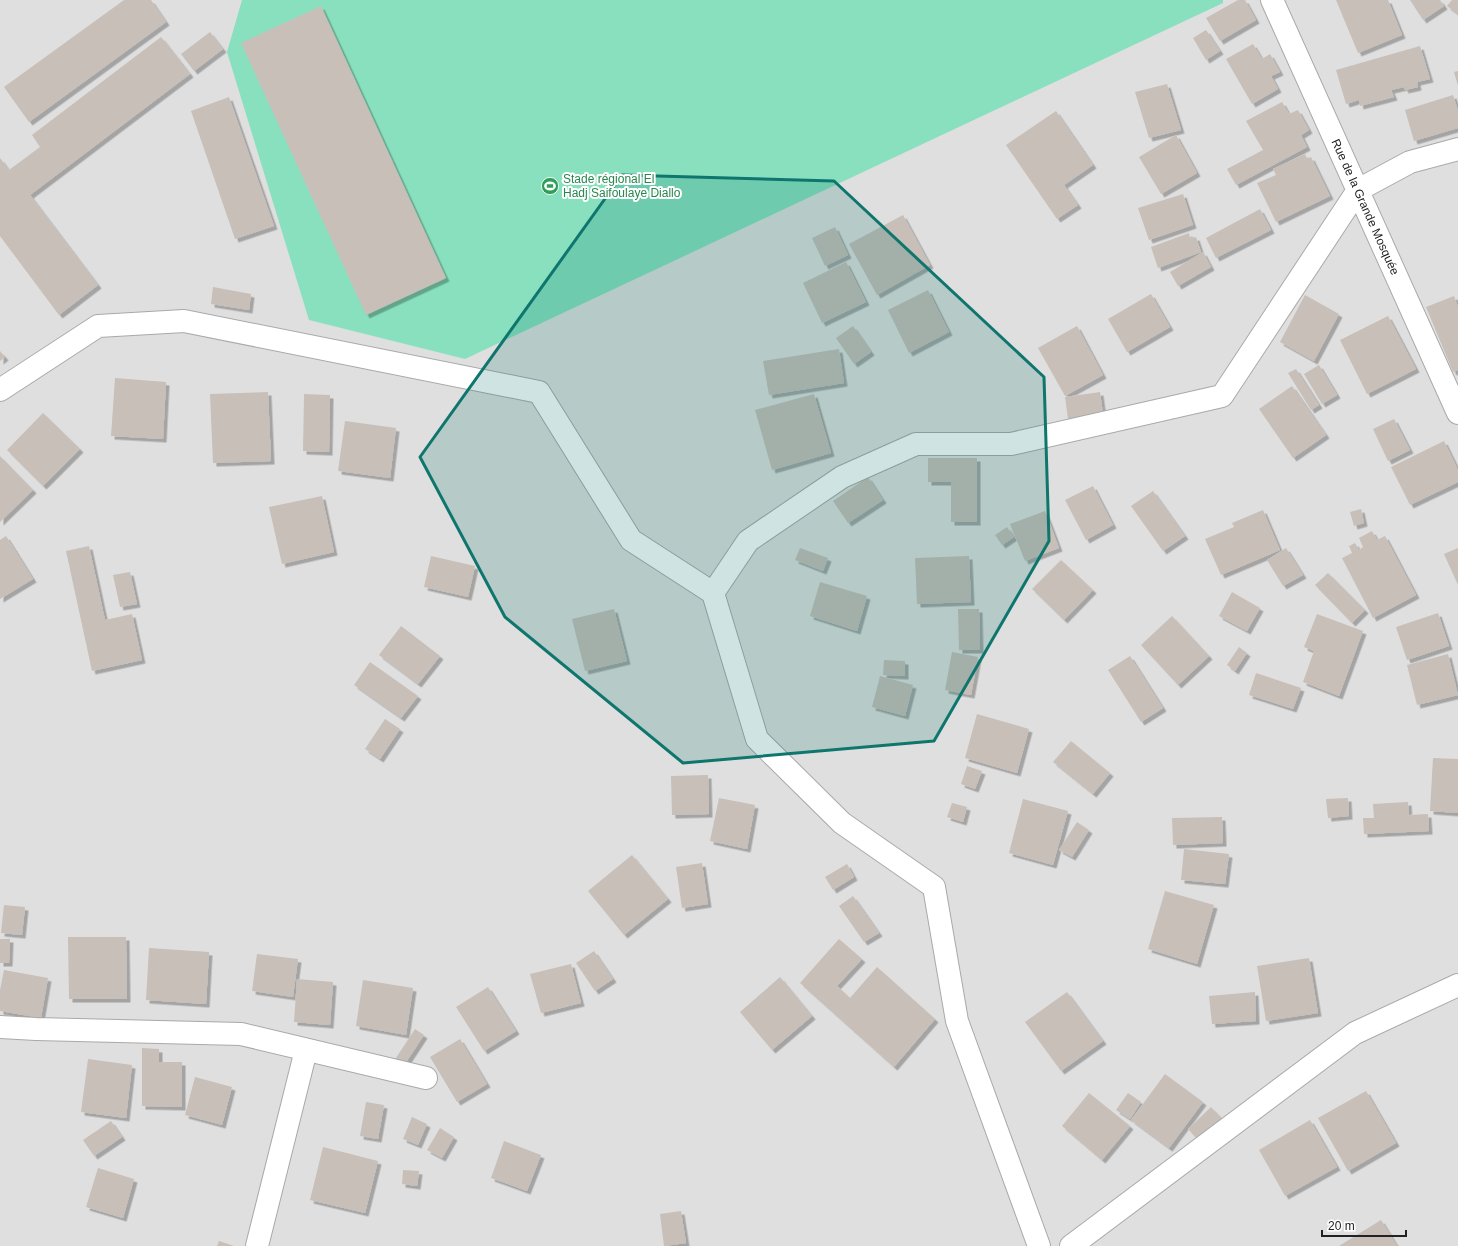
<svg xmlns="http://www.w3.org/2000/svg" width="1458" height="1246" font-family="Helvetica,sans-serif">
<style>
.residential{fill:#e0dfdf}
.pitch{fill:#88e0be}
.building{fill:#c7bfb8;filter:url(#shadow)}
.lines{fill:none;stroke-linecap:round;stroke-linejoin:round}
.street-casing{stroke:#a9a9a9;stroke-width:24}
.street{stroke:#fff;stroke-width:22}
.marked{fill:#0f766e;fill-opacity:0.2;stroke:#0f766e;stroke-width:3;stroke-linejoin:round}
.labels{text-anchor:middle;stroke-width:4;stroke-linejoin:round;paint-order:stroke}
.leisure-label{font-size:12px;fill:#27864d;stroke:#fff;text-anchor:start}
.street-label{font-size:12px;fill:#222;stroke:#fff}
</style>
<defs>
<filter id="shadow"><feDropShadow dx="3.5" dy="3.5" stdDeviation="0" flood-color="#0004"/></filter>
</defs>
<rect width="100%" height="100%" fill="#f2efe9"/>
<path class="residential" d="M0,0H1458V1246H0Z"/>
<path class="pitch" d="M242,0H1223V3L465,359L309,320L227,52Z"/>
<path class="building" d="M124,0H151L166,22L29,122L4,87Z
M1238,0H1245L1256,20L1220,41L1206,18Z
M1336,0H1388L1402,35L1358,53Z
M1410,0H1440L1444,6L1423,20Z
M1452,0H1458V14L1447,6Z
M321,6L446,278L366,315L241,43Z
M1206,30L1220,51L1206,60L1193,38Z
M210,32L223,49L194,71L181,54Z
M161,37L190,74L30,195L98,285L59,315L0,236V158L9,170L40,147L32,135Z
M1253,44L1262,59L1270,54L1280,72L1271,76L1278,89L1252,104L1226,59Z
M1420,46L1430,79L1417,82L1418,87L1405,90L1404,87L1391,90L1394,97L1360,106L1359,100L1346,104L1336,70Z
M1458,71V86L1454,72Z
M1167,84L1181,130L1149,138L1135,92Z
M1453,95L1458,111V128L1414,141L1405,110Z
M229,97L274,226L235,239L191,111Z
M1282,102L1289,114L1298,110L1309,130L1301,135L1307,147L1236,185L1227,169L1263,150L1246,121Z
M1056,111L1093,165L1064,185L1078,205L1057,219L1006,145Z
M1176,135L1197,173L1161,194L1139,157Z
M1305,154L1307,159L1311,157L1330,196L1276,222L1257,183L1276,175L1273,169Z
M1183,194L1193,225L1149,240L1138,208Z
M1260,209L1271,230L1216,258L1206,238Z
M903,215L930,265L877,295L849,244Z
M835,227L848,255L825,266L812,238Z
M1189,233L1190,238L1196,237L1201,252L1158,268L1151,247Z
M1203,252L1211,267L1178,286L1170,272Z
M846,262L866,302L822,323L803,283Z
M213,287L251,294L249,310L211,304Z
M928,290L949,332L909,353L888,310Z
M1151,294L1170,327L1127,352L1108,319Z
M1305,295L1339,314L1314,361L1280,342Z
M1454,296L1458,307V370L1453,372L1426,307Z
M1388,316L1416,369L1367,394L1340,340Z
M853,326L871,352L854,364L836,338Z
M1077,326L1103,375L1065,396L1038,348Z
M839,349L844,383L769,395L763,361Z
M0,351L5,357L0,361Z
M1319,365L1337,395L1322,404L1304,374Z
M1296,369L1319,405L1311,410L1288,373Z
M115,378L166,382L163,439L111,436Z
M1292,386L1326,435L1293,458L1259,409Z
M268,392L271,461L213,463L210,394Z
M1100,392L1103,414L1068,419L1065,397Z
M304,394L330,395L329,452L303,451Z
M814,394L831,453L772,470L755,410Z
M43,413L80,449L43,486L7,450Z
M1394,419L1410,450L1388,461L1373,429Z
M345,421L396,428L390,478L338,471Z
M1444,441L1458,470V482L1410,505L1391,467Z
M0,456L33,490L0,522Z
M928,458H977V522H951V482H928Z
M868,477L883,500L848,523L833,501Z
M1093,486L1113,525L1086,540L1065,500Z
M1153,491L1185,536L1163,551L1131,506Z
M322,496L334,552L282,564L269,507Z
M1361,509L1364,523L1354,526L1350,512Z
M1263,510L1280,550L1221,575L1205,539L1234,527L1232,523Z
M1045,511L1059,548L1025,561L1010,524Z
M1007,527L1014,537L1002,545L995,535Z
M1372,531L1377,540L1385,536L1416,595L1373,618L1342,558L1352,553L1349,546L1355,543L1359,550L1363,547L1359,538Z
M6,536L33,579L0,599V540Z
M89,546L105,620L132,614L142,660L92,671L66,551Z
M800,548L828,558L823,571L795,560Z
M1286,548L1303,575L1283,586L1267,560Z
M1458,548V585L1444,554Z
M431,556L475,566L468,597L424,587Z
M969,556L971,602L917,604L915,558Z
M1061,560L1093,590L1064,620L1032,589Z
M130,572L137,604L120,607L113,575Z
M1328,573L1365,610L1352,623L1315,585Z
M820,582L867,596L857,631L810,616Z
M1232,592L1260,608L1247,631L1219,616Z
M614,609L627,661L585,671L572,619Z
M958,609H979L980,650H959Z
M1438,613L1449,646L1407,660L1396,627Z
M1317,614L1363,631L1339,696L1303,682L1314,651L1304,647Z
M1172,616L1209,656L1178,685L1141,645Z
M401,626L440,656L418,684L379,655Z
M1239,647L1247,653L1235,671L1227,665Z
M952,652L978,657L971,695L945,690Z
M1448,654L1458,695L1417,705L1407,665Z
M1130,656L1163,708L1141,722L1108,670Z
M884,660L905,661V676L883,675Z
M370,662L418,696L401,718L354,685Z
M1256,673L1301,688L1293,709L1249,695Z
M880,676L913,685L905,716L872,707Z
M977,714L1029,729L1017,773L965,758Z
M385,719L400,729L380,759L365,749Z
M1071,741L1110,773L1093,794L1053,762Z
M1433,758L1458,759V813L1430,811Z
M967,766L982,771L975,789L961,784Z
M708,775L709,814L672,815L671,776Z
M719,798L755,805L747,849L710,841Z
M1348,798L1349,816L1328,818L1326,799Z
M1023,799L1068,811L1053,865L1009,853Z
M1408,802L1409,815L1428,814L1429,831L1364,834L1363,818H1374L1373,804Z
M952,803L967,807L963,822L947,817Z
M1222,817L1223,843L1173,845L1172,818Z
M1077,822L1089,830L1072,857L1059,850Z
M1184,849L1229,854L1225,884L1181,880Z
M632,855L668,899L624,935L588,891Z
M702,863L708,904L682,908L676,867Z
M847,864L854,877L833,890L825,877Z
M1165,891L1214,905L1197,964L1148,949Z
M853,896L879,933L864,942L839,906Z
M4,905L25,907L22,935L1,933Z
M68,937H126L127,999H69Z
M0,939H10L9,963H0Z
M839,939L862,959L837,986L850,998L877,967L935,1019L894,1067L800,983Z
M149,948L209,952L206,1004L146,1000Z
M594,951L613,979L595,991L576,963Z
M257,954L298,959L293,997L252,991Z
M1309,958L1318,1013L1266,1021L1257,966Z
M571,964L581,1003L541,1013L530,974Z
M4,970L48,978L41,1018L0,1011V990Z
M780,977L812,1016L772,1050L740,1012Z
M297,979L333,982L330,1025L294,1022Z
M363,980L413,988L406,1035L356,1026Z
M488,987L516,1031L484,1051L456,1007Z
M1067,992L1103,1041L1061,1071L1025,1022Z
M1255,992L1256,1021L1212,1024L1209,996Z
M415,1029L424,1035L403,1067L394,1061Z
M460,1039L487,1084L457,1102L430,1057Z
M142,1048L159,1049V1062H182V1107L142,1106Z
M88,1059L132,1065L126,1118L81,1112Z
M1165,1074L1203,1102L1169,1148L1131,1120Z
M195,1077L232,1087L222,1125L185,1115Z
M1366,1091L1396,1143L1348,1171L1318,1118Z
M1089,1093L1130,1126L1102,1160L1062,1126Z
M1128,1093L1141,1102L1130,1119L1116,1110Z
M366,1102L384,1105L378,1139L360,1136Z
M1211,1107L1221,1118L1198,1140L1188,1129Z
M412,1117L427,1124L418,1145L403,1139Z
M1310,1120L1337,1167L1285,1196L1259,1150Z
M111,1121L122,1137L94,1156L83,1140Z
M440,1128L454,1137L442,1158L427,1150Z
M504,1141L541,1155L527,1191L491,1178Z
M323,1147L378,1161L365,1213L310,1200Z
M98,1168L134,1179L123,1218L86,1207Z
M403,1170L419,1171L417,1186L402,1184Z
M681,1211L686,1243L664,1246L660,1214Z
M1381,1220L1397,1246H1339Z
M219,1241L234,1246H217Z"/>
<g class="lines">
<defs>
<g id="street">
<path id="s1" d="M1272,0L1458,413"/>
<path d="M0,390L98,326L184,321L539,392L631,540L713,593"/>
<path d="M0,1027L36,1029L241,1034L426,1078"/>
<path d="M257,1246L306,1050"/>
<path d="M1039,1246L957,1021L934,887L842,823L757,739L713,593L748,541L842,477L916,444H1011L1222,396L1358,190L1410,162L1458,149"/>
<path d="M1071,1246L1355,1033L1458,985"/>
</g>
</defs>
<use href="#street" class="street-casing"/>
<use href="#street" class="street"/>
</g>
<path class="marked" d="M622,175L834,181L1044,377L1049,541L934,741L683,763L505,617L420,457Z"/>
<defs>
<symbol id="stadium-disc" viewBox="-11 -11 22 22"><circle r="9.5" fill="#2e9e5b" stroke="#fff"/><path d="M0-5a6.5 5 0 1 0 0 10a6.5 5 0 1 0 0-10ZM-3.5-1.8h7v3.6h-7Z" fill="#fff"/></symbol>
</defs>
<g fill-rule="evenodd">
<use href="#stadium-disc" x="540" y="176" width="20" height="20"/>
</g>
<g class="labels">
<g class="leisure-label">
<text x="563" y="183">Stade régional El<tspan x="563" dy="14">Hadj Saifoulaye Diallo</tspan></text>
</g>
<g class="street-label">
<text dy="4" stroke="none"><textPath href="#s1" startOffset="227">Rue de la Grande Mosquée</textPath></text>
</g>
</g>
<path d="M1322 1230v6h84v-6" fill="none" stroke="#222222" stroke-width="2"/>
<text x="1328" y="1230" font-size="12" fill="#222222" stroke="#ffffff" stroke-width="3" paint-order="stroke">20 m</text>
</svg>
